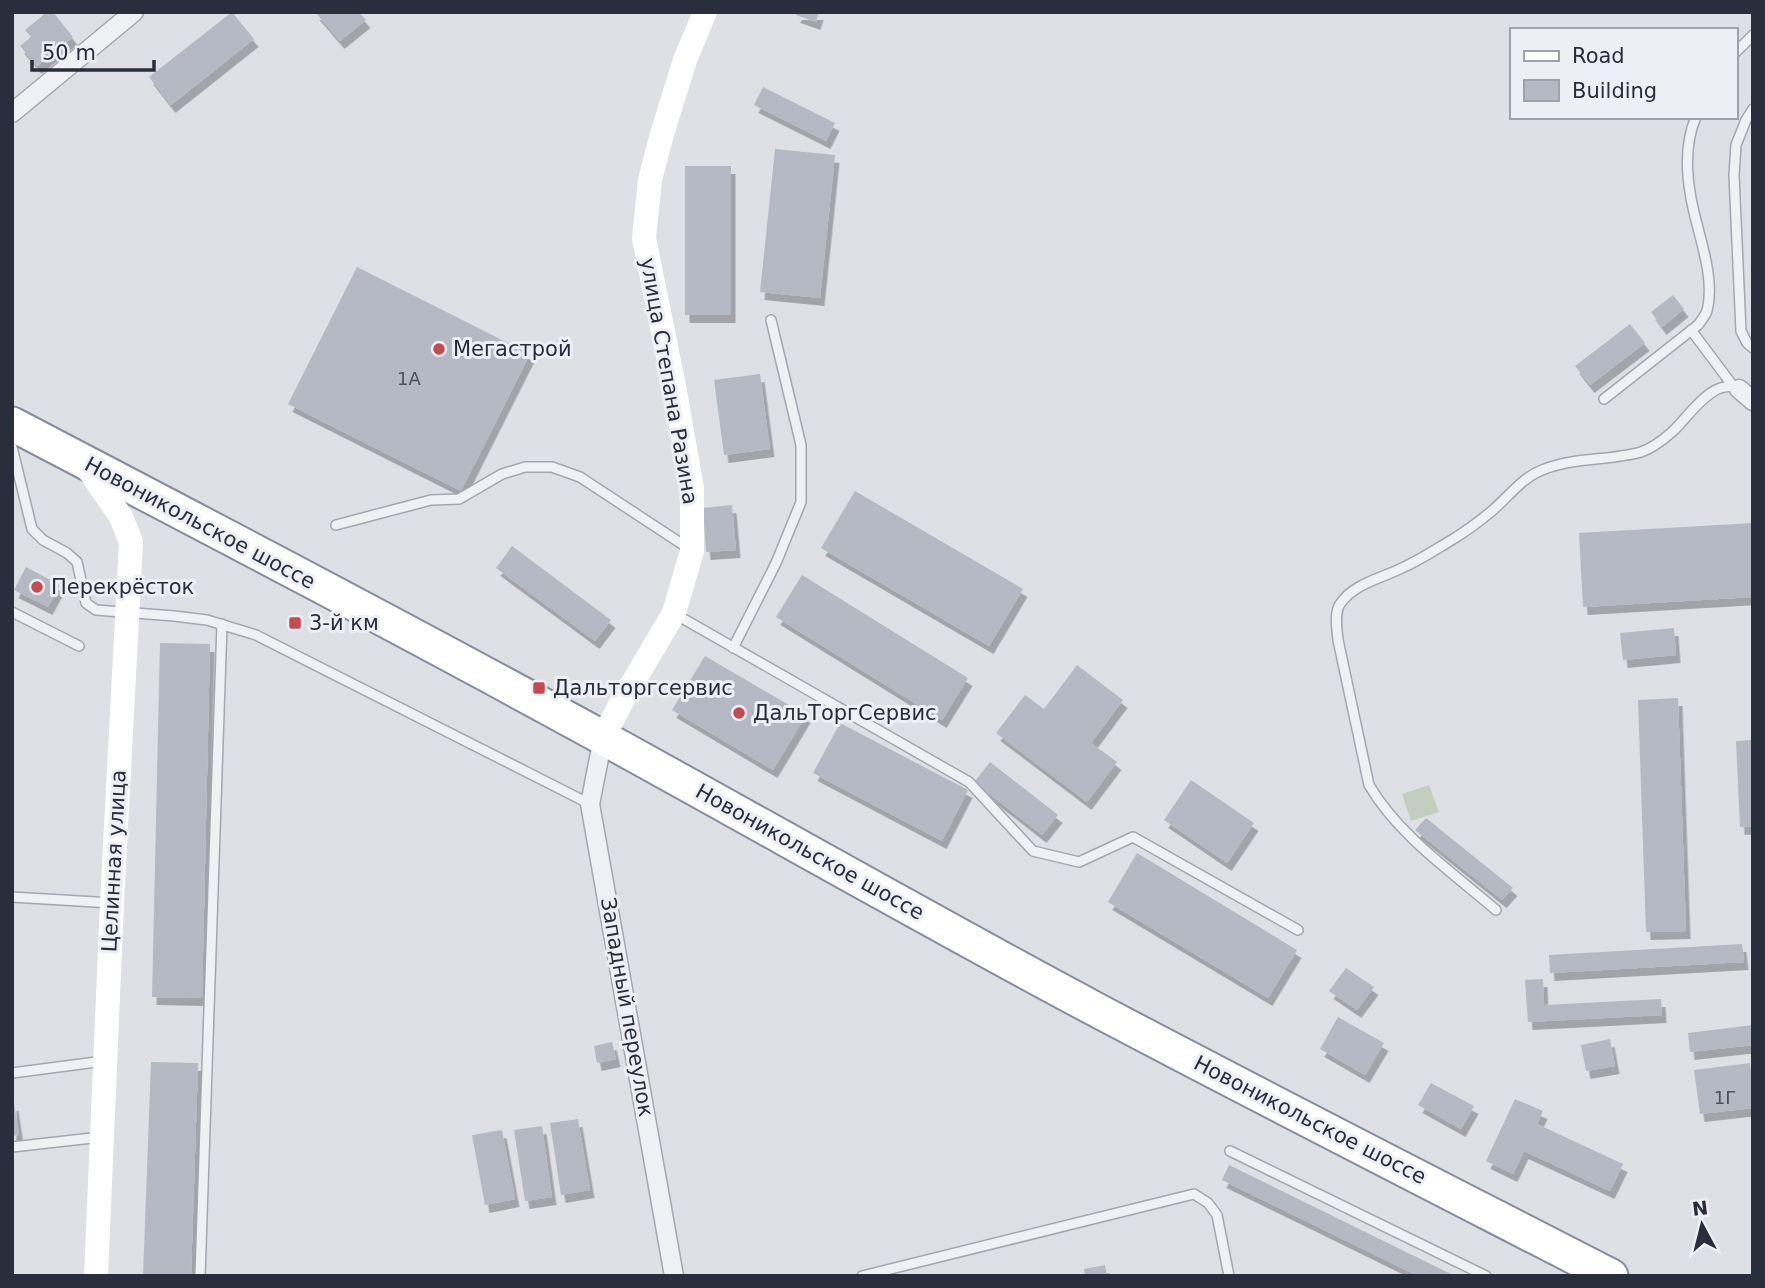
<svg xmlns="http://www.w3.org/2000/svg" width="1765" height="1288" font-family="'DejaVu Sans',sans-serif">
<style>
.green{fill:#c2cfbf}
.building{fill:#b5b9c3;filter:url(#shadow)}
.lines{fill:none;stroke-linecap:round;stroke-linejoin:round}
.lane-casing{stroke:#a4a7b0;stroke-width:12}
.street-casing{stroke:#a4a7b0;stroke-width:21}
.highway-casing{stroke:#868d9c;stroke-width:37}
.lane{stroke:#f0f1f5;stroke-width:9}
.street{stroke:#f0f1f5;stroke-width:18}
.secondary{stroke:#fff;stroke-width:24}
.highway{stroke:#fff;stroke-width:33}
.poi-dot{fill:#c44a54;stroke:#edeff4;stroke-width:2.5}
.labels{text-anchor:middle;stroke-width:6;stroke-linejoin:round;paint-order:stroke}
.number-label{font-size:18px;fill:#4b515e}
.poi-label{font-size:21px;fill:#282e3c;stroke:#edeff4;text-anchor:start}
.street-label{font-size:21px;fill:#282e3c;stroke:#edeff4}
</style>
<defs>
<filter id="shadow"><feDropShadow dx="4.5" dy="8" stdDeviation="0" flood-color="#0004"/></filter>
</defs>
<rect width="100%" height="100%" fill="#dee0e6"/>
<path class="green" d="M1429,785L1439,812L1411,821L1402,794Z"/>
<path class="building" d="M47,12H53L73,37L37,66L20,46L31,37L25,30Z
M232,12L254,39L171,105L149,77Z
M315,12H359L366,20L340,41Z
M797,12H819L816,22L796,15Z
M763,87L835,123L826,141L754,105Z
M775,149L835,155L820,298L760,292Z
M685,166H731V315H685Z
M357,267L530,354L461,491L288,404Z
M1673,295L1684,309L1662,327L1651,312Z
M1630,324L1645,343L1590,385L1575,366Z
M760,374L770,449L724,455L714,380Z
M855,491L1023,589L989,646L821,548Z
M732,505L736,550L706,552L703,508Z
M1753,523V597L1583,607L1579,533Z
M512,546L611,620L595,641L496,568Z
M26,567L60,585L48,607L14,590Z
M802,575L968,678L942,720L776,617Z
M1674,628L1676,655L1623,660L1620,633Z
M160,643L210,644L202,998L152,997Z
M705,656L806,715L773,770L672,710Z
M1077,665L1123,700L1091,743L1117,762L1087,802L996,733L1025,695L1044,709Z
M1678,698L1686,931L1646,932L1638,700Z
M840,723L968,790L942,841L813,773Z
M1753,740V826L1740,827L1736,741Z
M990,762L1058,815L1042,835L974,782Z
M1191,780L1254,823L1227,863L1164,820Z
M1426,818L1513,888L1502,900L1415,830Z
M1137,853L1297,950L1268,998L1108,902Z
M1742,944L1744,962L1550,973L1549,955Z
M1346,968L1374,987L1357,1010L1329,991Z
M1543,979L1544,1005L1661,999L1662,1015L1528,1022L1525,980Z
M1338,1017L1384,1043L1365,1075L1320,1049Z
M1753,1025V1045L1690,1052L1688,1033Z
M1610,1039L1615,1066L1586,1071L1581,1045Z
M612,1042L616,1059L597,1063L594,1046Z
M151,1062L198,1063L191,1276H143Z
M1750,1063L1753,1088V1108L1700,1114L1694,1070Z
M1431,1083L1474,1106L1461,1129L1418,1105Z
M1515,1099L1543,1111L1537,1124L1623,1164L1610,1191L1524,1151L1513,1174L1486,1161Z
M12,1103H14L19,1135L12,1136Z
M578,1119L590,1190L561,1195L550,1123Z
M542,1126L552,1197L525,1201L514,1130Z
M502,1130L515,1199L485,1205L472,1135Z
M1229,1165L1455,1276H1418L1222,1180Z
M1105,1265L1107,1276H1085L1084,1269Z"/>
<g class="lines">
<defs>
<path id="lane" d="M1735,53L1753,35
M1753,109L1746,120L1736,145L1734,175L1741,331L1747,343L1753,348
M1691,330L1733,386
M1604,399L1698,325C1701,321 1705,316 1707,311C1716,276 1697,233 1691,198C1686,171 1685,142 1696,117
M12,447L32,529L43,540L67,553L77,562L86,603L96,610L174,616L207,620L256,635L590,804
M336,525L431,500L459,499L502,474L525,467H552L580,477L688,548
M12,612L79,646
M675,614L969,782L1033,851L1079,862L1133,837L1298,930
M733,648L776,563L801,502V445L771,320
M12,897L112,903
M1496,910C1452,872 1399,836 1369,785L1338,640C1337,629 1334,613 1340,604C1354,583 1383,578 1404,567C1420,560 1435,550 1450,541C1465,532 1480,521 1493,510C1509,496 1522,478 1542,470C1573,457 1609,461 1641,452C1653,448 1663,440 1672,432C1688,418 1713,376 1739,389
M12,1073L104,1061
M12,1147L101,1137
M1230,1151L1486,1276
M200,1276L222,624
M862,1276L1194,1194L1208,1203L1217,1215L1229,1276"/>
<path id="street" d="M12,113L134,12
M1739,389L1753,401
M603,738L590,804L674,1276"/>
<path id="highway" d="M12,424C211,528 410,632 607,740C769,829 930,921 1093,1008C1265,1099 1438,1187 1611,1276"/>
</defs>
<use href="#lane" class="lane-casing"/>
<use href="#street" class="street-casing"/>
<use href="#highway" class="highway-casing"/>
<use href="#lane" class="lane"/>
<use href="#street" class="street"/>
<path class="secondary" d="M85,464L121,517L131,542L112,903L96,1276
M603,738L622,701L674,613L692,551V488L674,386L644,238L650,180L662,134L685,60L705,12"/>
<use href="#highway" class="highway"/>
</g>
<g class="poi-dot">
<circle cx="439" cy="349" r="7"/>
<circle cx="37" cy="587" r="7"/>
<rect x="288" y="616" width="14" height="14" rx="3.5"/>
<rect x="532" y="681" width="14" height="14" rx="3.5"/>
<circle cx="739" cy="713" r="7"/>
</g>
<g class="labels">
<g class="number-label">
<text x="409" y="385">1А</text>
<text x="1725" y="1104">1Г</text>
</g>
<g class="poi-label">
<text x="453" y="356">Мегастрой</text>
<text x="51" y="594">Перекрёсток</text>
<text x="309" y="630">3-й км</text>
<text x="553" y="695">Дальторгсервис</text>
<text x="753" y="720">ДальТоргСервис</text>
</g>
<g class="street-label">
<text transform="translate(669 381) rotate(80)" y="7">улица Степана Разина</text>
<text transform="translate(200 523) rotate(28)" y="7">Новоникольское шоссе</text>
<text transform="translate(810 852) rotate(29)" y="7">Новоникольское шоссе</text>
<text transform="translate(114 861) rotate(-87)" y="7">Целинная улица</text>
<text transform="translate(627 1007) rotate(80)" y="7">Западный переулок</text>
<text transform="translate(1310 1120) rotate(27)" y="7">Новоникольское шоссе</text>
</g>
</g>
<rect width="1765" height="1288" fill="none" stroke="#282e3c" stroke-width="28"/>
<rect x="1510" y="28" width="228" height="91" fill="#edeff4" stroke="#9ea2aa" stroke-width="2"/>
<rect x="1524" y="51" width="35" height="10" fill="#ffffff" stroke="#9ea2aa" stroke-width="2"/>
<text x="1572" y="63" font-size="21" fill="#282e3c">Road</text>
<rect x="1524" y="80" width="35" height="21" fill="#b5b9c3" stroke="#9ea2aa" stroke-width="2"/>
<text x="1572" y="98" font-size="21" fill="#282e3c">Building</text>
<g transform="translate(1702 1225) rotate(353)" stroke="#edeff4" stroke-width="5" paint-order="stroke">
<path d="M0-5L12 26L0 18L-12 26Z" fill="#282e3c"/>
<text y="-10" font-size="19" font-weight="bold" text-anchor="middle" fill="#282e3c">N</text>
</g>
<path d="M32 60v10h122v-10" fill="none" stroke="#282e3c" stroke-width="3.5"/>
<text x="42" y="60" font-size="21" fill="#282e3c" stroke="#edeff4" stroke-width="5" paint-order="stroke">50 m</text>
</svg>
